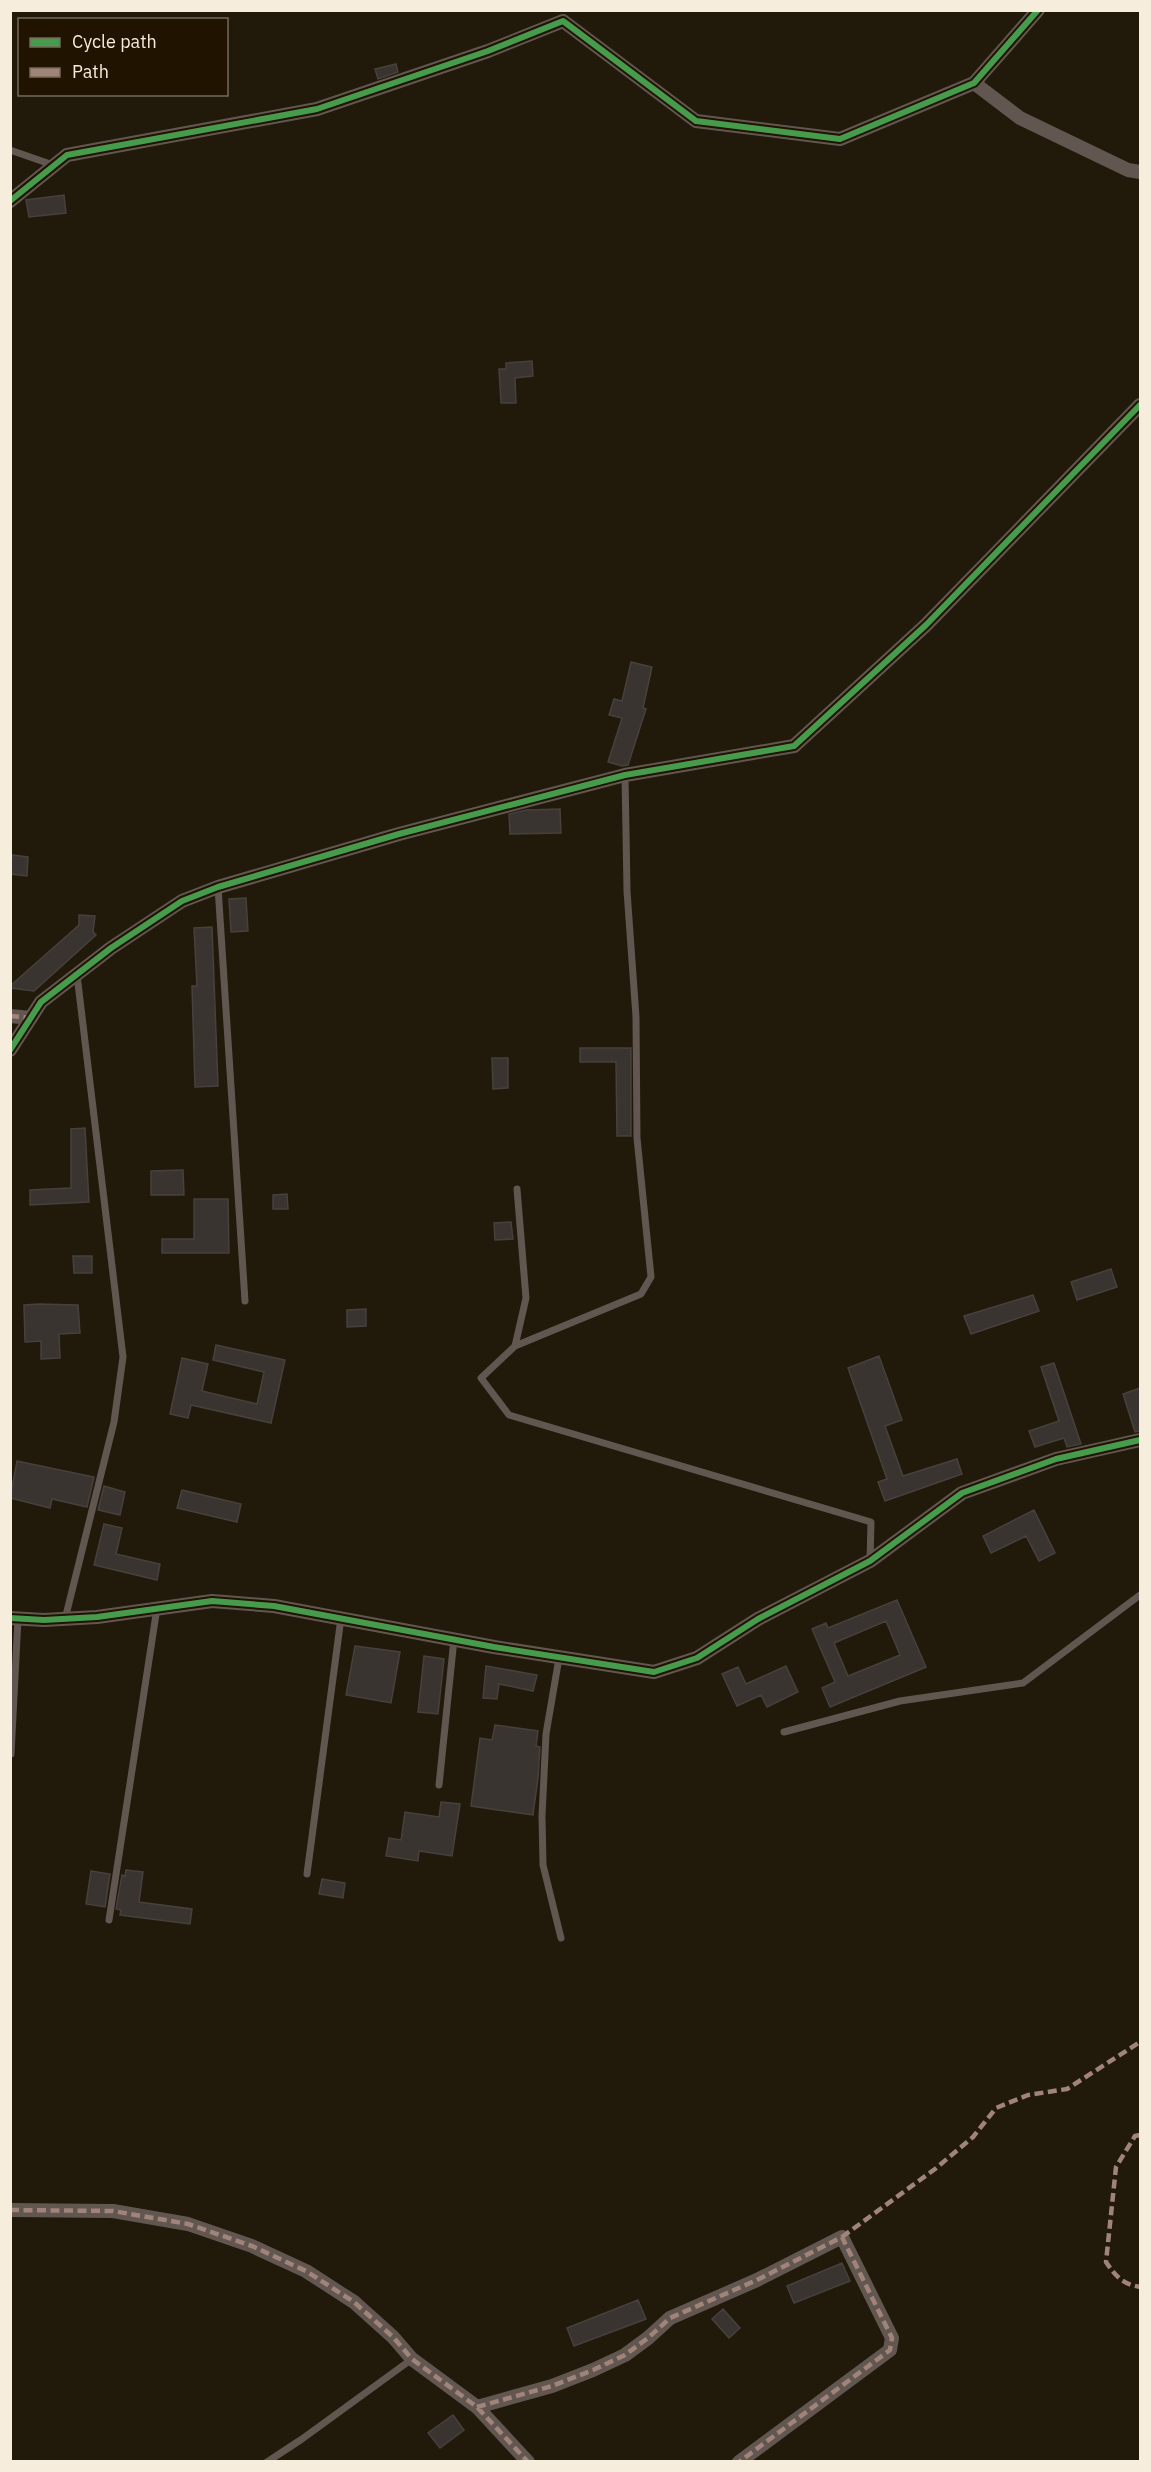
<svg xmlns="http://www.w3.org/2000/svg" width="1151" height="2472" font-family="'IBM Plex Sans',sans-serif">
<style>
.building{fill:#3a3431;stroke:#47403d;stroke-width:1.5;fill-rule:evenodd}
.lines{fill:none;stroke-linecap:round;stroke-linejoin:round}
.lane{stroke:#625651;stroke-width:7}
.street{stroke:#625651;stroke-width:14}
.quiet{stroke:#a18479;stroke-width:4.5;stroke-dasharray:9 4.5;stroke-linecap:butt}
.cycleway-casing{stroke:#201300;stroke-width:10}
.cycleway{stroke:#469c4c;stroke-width:6}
</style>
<rect width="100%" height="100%" fill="#21190a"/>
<path class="building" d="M396,64L398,72L378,79L375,69Z
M64,195L66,213L29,217L26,200Z
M532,361L533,376L515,378L516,403H501L499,369H506V363Z
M631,662L652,667L643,708L646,709L628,765L622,766L608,762L622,718L609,715L614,699L622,701Z
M560,809L561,833L510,834L509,814L526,810Z
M12,855L28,857L27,876L10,874Z
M246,898L248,931L231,932L229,899Z
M79,915L95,916L93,932L96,935L34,991L10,988V986L79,925Z
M212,927L218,1086L195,1087L192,986H197L194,928Z
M580,1048H631V1136H617L616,1062H580Z
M492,1058H508V1088L493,1089Z
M85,1128L89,1202L30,1205V1190L71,1188V1129Z
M183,1170L184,1195H151V1171Z
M287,1194L288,1209H273V1195Z
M194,1199H228L229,1253H162V1239H194Z
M511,1222L513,1239L495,1240L494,1223Z
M73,1256H92V1273H74Z
M1111,1269L1117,1287L1077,1300L1071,1282Z
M1033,1295L1039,1311L971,1334L964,1316Z
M39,1304L78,1305L80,1333L59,1334L60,1358L41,1359V1341L25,1342L24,1305Z
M366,1309V1326L347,1327V1310Z
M216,1345L285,1360L271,1423L191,1405L188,1418L170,1414L182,1358L208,1364L202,1391L257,1404L264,1372L213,1360Z
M879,1356L902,1420L885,1426L903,1476L957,1459L962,1474L885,1501L878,1482L887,1479L848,1368Z
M1054,1363L1081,1444L1067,1447L1064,1438L1035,1447L1029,1431L1059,1421L1041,1367Z
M1140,1388V1431L1135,1432L1123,1394Z
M17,1461L94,1477L87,1507L52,1499L50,1508L10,1498Z
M104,1486L125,1492L120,1515L98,1510Z
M182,1490L241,1504L237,1522L177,1508Z
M1034,1510L1055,1553L1039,1561L1026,1536L991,1553L983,1536Z
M104,1524L122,1528L116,1554L160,1564L157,1580L94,1565Z
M897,1600L926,1667L830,1707L822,1688L835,1682L812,1629L826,1623L828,1628ZM886,1621L900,1655L848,1676L834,1643Z
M355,1646L400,1652L391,1703L346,1695Z
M424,1656L444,1659L438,1714L418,1712Z
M486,1666L537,1675L533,1691L499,1684L497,1699L483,1698Z
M786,1666L798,1692L767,1707L761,1695L737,1706L722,1674L738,1667L746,1684Z
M495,1725L538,1731L536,1746L540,1747L538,1778L533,1815L471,1806L480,1738L492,1740Z
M441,1802L460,1804L452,1856L419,1851L418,1861L386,1856L389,1838L401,1840L405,1812L439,1817Z
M126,1870L143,1872L139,1902L192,1909L190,1924L120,1915L121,1910L116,1909L122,1875L125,1876Z
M91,1871L110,1874L105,1907L86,1904Z
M322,1879L345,1883L343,1898L319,1894Z
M842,2263L850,2281L794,2303L787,2286Z
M638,2300L646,2319L574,2346L567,2328Z
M723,2309L740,2328L729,2338L712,2319Z
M453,2415L464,2430L440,2448L428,2433Z"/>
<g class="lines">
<path class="lane" d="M10,150L53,165
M218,887L245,1301
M517,1189L526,1298L515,1346L481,1378L509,1415L871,1522L870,1561
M515,1346L641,1294L651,1277L637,1138L636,1017L627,891L625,775
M65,1619L114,1422L123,1357L77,975
M559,1658L546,1734L542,1816L543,1865L561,1938
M784,1732L900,1701L1023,1683L1140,1595
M11,1754L18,1619
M439,1785L454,1639
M307,1874L341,1618
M109,1920L157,1608
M267,2462L302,2439L412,2359"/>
<path class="street" d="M974,83L1020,118L1128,170L1140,172
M10,201L67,155L317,109L488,51L563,21L696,121L840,139L974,83L1038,10
M10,1016L31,1018
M10,1050L41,1002L111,948L182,901L218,887L399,834L625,775L794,746L926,625L1140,405
M10,1618L44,1620L97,1617L212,1601L274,1606L494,1647L654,1672L697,1658L758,1619L870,1561L962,1493L1056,1459L1140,1440
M10,2210L113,2211L188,2224L252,2246L306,2271L354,2302L393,2337L412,2359L477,2407L528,2462
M477,2407L552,2386L593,2370L625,2355L648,2338L670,2318L757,2280L842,2237L892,2338L890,2350L739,2462"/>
<path class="quiet" d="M10,1016L31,1018
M1140,2135L1135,2136L1116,2167L1106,2262C1116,2277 1123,2284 1140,2287
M10,2210L113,2211L188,2224L252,2246L306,2271L354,2302L393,2337L412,2359L477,2407L528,2462
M842,2237L935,2169L973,2137L996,2108L1028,2095L1067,2089L1140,2042
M477,2407L552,2386L593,2370L625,2355L648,2338L670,2318L757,2280L842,2237L892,2338L890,2350L739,2462"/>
<defs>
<path id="cycleway" d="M10,201L67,155L317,109L488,51L563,21L696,121L840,139L974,83L1038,10
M10,1050L41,1002L111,948L182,901L218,887L399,834L625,775L794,746L926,625L1140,405
M10,1618L44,1620L97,1617L212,1601L274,1606L494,1647L654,1672L697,1658L758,1619L870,1561L962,1493L1056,1459L1140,1440"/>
</defs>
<use href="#cycleway" class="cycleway-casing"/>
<use href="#cycleway" class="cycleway"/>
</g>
<rect width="1151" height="2472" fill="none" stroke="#f6eddc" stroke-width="24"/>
<rect x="18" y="18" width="210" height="78" fill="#201300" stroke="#766a58" stroke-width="1.5"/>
<rect x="30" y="38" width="30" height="9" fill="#469c4c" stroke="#766a58" stroke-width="1.5"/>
<text x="72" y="48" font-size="18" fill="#f6eddc">Cycle path</text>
<rect x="30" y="68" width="30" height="9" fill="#a18479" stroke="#766a58" stroke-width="1.5"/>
<text x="72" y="78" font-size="18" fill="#f6eddc">Path</text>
</svg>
